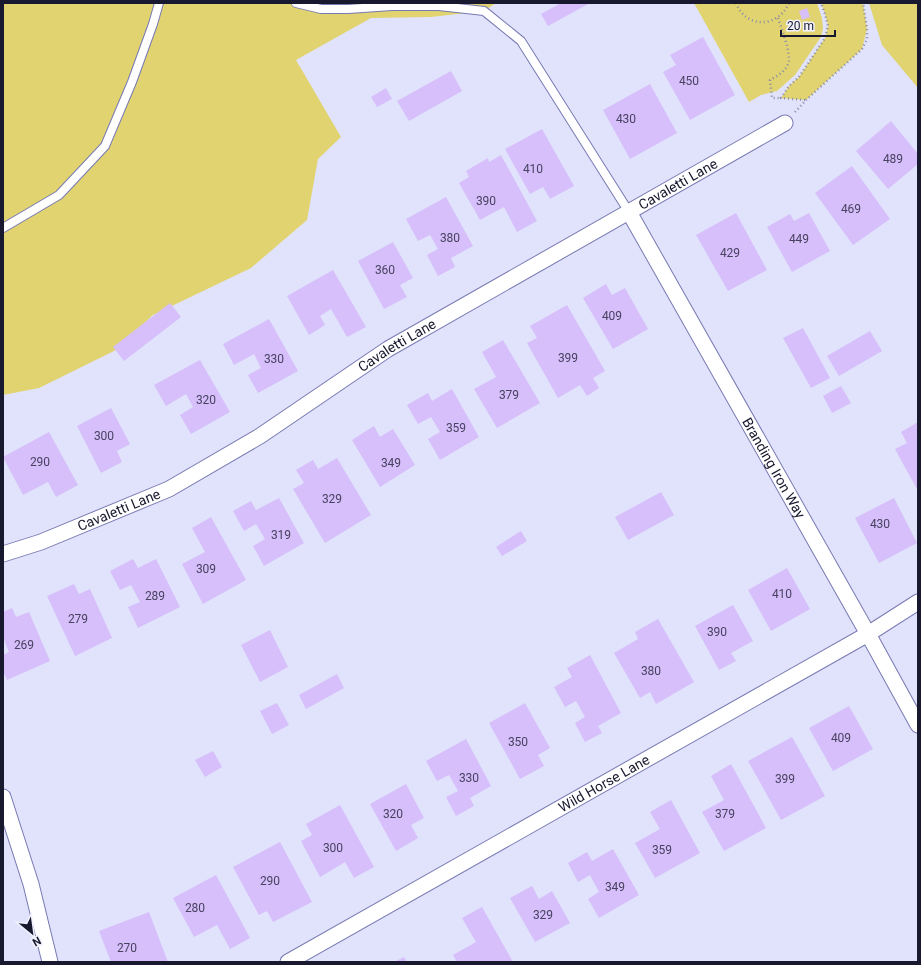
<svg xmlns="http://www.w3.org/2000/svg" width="921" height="965" viewBox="0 0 921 965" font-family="Roboto,sans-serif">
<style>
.green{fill:#e0d370}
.building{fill:#d6bffa}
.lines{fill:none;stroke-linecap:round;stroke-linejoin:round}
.lane-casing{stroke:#787ab2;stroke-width:10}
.street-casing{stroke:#787ab2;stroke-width:17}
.path{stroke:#8b8ca4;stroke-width:2.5;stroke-dasharray:1 3;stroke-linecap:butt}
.lane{stroke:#fff;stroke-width:8}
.street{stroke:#fff;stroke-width:15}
.labels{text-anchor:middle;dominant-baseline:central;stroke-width:3;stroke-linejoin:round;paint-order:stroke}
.number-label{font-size:12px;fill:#484261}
.street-label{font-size:14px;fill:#18182e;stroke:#f1f2fe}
</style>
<rect width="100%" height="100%" fill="#e1e3fc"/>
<!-- green -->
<g class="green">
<polygon points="3,3 496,3 484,11 431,17 371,18 296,60 341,137 318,159 307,220 251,268 153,315 114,351 39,388 3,395"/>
<polygon points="694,3 817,3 822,18 823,28 821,37 795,75 777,91 761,95 749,102"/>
<polygon points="821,3 863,3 867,29 862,49 806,100 781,98 789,86 799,77 825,38 828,26 825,14"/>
<polygon points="869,3 918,3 918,88 882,45"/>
</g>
<!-- building -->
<g class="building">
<polygon points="561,3 590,3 548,26 541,14"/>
<polygon points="807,8 810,17 802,20 799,11"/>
<polygon points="703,37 735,95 690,120 663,72 676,65 670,55"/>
<polygon points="451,71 462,91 409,121 397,101"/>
<polygon points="650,84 677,133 630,159 603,110"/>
<polygon points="386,88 392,99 377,107 371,97"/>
<polygon points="891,121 918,154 918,164 888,189 856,151"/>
<polygon points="542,129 574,186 550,199 543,187 530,194 505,149"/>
<polygon points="501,155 537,221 517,232 504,207 480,220 459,183 469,177 466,171 488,158 489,162"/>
<polygon points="852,166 890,219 853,245 815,193"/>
<polygon points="446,197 473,246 451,258 455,267 438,276 427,255 438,249 430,235 418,241 406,219"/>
<polygon points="736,213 767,270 728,291 696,235"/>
<polygon points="809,213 830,251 792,272 767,227 790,214 794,221"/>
<polygon points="393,242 413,278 400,285 407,297 384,309 358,261"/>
<polygon points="333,270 366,327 347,337 331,309 320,316 325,325 309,335 287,296"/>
<polygon points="606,284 612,295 625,288 648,329 613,349 583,298"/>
<polygon points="170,303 181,317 124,361 113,347"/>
<polygon points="567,305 605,371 593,378 599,388 587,396 580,385 558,398 527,343 537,338 530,326"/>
<polygon points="269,319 298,371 258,393 248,375 261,368 254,354 234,365 223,344"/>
<polygon points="803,328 830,378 811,388 783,338"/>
<polygon points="870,331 882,351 839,376 827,356"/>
<polygon points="503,340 540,403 497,428 474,389 496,377 482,352"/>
<polygon points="200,360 230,412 191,434 180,415 193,407 186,394 166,406 154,385"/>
<polygon points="841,386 851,403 832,413 823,396"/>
<polygon points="452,389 479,437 440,460 428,439 440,432 431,417 418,424 407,405 428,393 432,401"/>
<polygon points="111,408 130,444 117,451 122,462 101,473 77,426"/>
<polygon points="918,422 918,491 895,449 907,443 901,432"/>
<polygon points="374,426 380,437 393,429 415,465 380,487 352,440"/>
<polygon points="49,432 78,485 56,497 48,482 23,495 3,457"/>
<polygon points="337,458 371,515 325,543 293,489 304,483 296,470 313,460 318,469"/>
<polygon points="661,492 674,515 628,540 615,517"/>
<polygon points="279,498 304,543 264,566 253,546 265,539 256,524 244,531 233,511 251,501 256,510"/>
<polygon points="894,498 917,543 879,563 855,518"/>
<polygon points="211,517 246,580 203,604 182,564 205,552 192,528"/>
<polygon points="521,531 527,541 502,556 496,547"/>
<polygon points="133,559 138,568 156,559 180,607 138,628 128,607 140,602 131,585 120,590 110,571"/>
<polygon points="787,568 810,609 771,631 748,590"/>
<polygon points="74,584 79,594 90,589 112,638 75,656 47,596"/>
<polygon points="733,605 753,641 731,653 736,661 719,670 695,626"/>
<polygon points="12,608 16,617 29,612 50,661 7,680 3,671 3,655 9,652 3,637 3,612"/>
<polygon points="658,619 694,682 656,704 650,692 640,698 614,653 638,639 635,632"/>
<polygon points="270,630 288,667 260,682 241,645"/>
<polygon points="590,655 621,713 598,726 602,733 585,742 575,723 585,717 576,701 565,707 554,687 572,677 567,668"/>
<polygon points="337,674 344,688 306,709 299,695"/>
<polygon points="277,703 289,725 272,734 260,711"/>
<polygon points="525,703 550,748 538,755 544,766 520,779 489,723"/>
<polygon points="849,706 873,749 833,771 809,728"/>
<polygon points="792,737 825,796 781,820 748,761"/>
<polygon points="466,739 491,786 470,798 474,806 456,816 446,797 458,791 449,775 437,781 426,761"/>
<polygon points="213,751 222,767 205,777 195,760"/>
<polygon points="731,764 766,828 724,851 702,812 724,800 711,776"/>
<polygon points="406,784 424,818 411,825 418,838 396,851 370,804"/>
<polygon points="671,800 700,853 655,878 635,843 660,829 650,812"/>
<polygon points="340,805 374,867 354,878 345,862 320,877 301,841 312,835 306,824"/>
<polygon points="280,842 312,902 273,922 267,911 259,915 233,867"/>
<polygon points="613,849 639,895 599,918 588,899 599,892 590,875 578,882 568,863 587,852 592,861"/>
<polygon points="216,875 250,938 230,949 217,925 194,937 173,898"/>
<polygon points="532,886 539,899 552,891 570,923 535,942 510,898"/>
<polygon points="482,907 513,962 457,962 453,955 476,942 462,918"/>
<polygon points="149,912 168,962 111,962 99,931"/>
<polygon points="404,957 407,962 394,962"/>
</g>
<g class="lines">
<defs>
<g id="lane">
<polyline points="296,3 321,9 348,9 392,6 439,6 484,11 521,41 629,212"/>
<polyline points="3,228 59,195 105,146 132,82 153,24 159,3"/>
</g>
<g id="street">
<path id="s1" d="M629 212 868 634 918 725"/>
<path id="s2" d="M3 554 41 542 169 489 260 436 388 349 785 123"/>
<polyline points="3,797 31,884 50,962"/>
<path id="s3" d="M288 962 868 634 918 602"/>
</g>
</defs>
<!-- lane casing -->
<use href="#lane" class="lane-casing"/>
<!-- street casing -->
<use href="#street" class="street-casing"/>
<!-- path -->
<g class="path">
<path d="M736 3C746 29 778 28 789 3"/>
<path d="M778 18C781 28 792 54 788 64 785 72 777 76 770 80L772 98H781"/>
<polyline points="805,100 781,98 789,86 799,77 825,38 828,26 825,14 821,3"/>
<polyline points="795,112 806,100 862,49 867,39 867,29 863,3"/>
</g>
<!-- lane -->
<use href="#lane" class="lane"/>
<!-- street -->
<use href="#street" class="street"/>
</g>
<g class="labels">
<!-- number labels -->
<g class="number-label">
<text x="689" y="81">450</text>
<text x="626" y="119">430</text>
<text x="893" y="159">489</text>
<text x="533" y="169">410</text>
<text x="486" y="201">390</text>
<text x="851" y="209">469</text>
<text x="450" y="238">380</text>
<text x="799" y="239">449</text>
<text x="730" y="253">429</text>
<text x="385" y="270">360</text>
<text x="612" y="316">409</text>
<text x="568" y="358">399</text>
<text x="274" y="359">330</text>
<text x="509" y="395">379</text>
<text x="206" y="400">320</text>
<text x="456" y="428">359</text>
<text x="104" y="436">300</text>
<text x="40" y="462">290</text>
<text x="391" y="463">349</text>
<text x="332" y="499">329</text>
<text x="880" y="524">430</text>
<text x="281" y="535">319</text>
<text x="206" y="569">309</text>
<text x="782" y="594">410</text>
<text x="155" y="596">289</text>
<text x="78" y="619">279</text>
<text x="717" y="632">390</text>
<text x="24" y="645">269</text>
<text x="651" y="671">380</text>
<text x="841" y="738">409</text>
<text x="518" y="742">350</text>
<text x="469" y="778">330</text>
<text x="785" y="779">399</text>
<text x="393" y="814">320</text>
<text x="725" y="814">379</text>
<text x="333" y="848">300</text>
<text x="662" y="850">359</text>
<text x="270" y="881">290</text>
<text x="615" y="887">349</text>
<text x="195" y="908">280</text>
<text x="543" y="915">329</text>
<text x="127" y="948">270</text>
</g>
<!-- street labels -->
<g class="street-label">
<text stroke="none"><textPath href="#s2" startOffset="772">Cavaletti Lane</textPath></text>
<text stroke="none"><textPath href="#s2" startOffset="448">Cavaletti Lane</textPath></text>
<text stroke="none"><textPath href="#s1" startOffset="294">Branding Iron Way</textPath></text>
<text stroke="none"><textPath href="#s2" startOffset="124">Cavaletti Lane</textPath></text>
<text stroke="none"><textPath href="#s3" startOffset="363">Wild Horse Lane</textPath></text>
</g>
</g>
<!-- border -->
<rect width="921" height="965" fill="none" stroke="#18182e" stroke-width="8"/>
<!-- north arrow -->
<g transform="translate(32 933) rotate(151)" stroke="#f1f2fe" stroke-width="3" paint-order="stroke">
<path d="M0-3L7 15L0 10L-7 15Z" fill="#18182e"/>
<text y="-6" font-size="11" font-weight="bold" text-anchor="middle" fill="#18182e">N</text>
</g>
<!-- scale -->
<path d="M781 30v6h54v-6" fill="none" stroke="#18182e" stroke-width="2"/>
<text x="787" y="30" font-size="12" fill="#18182e" stroke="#f1f2fe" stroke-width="3" paint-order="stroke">20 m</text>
</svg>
